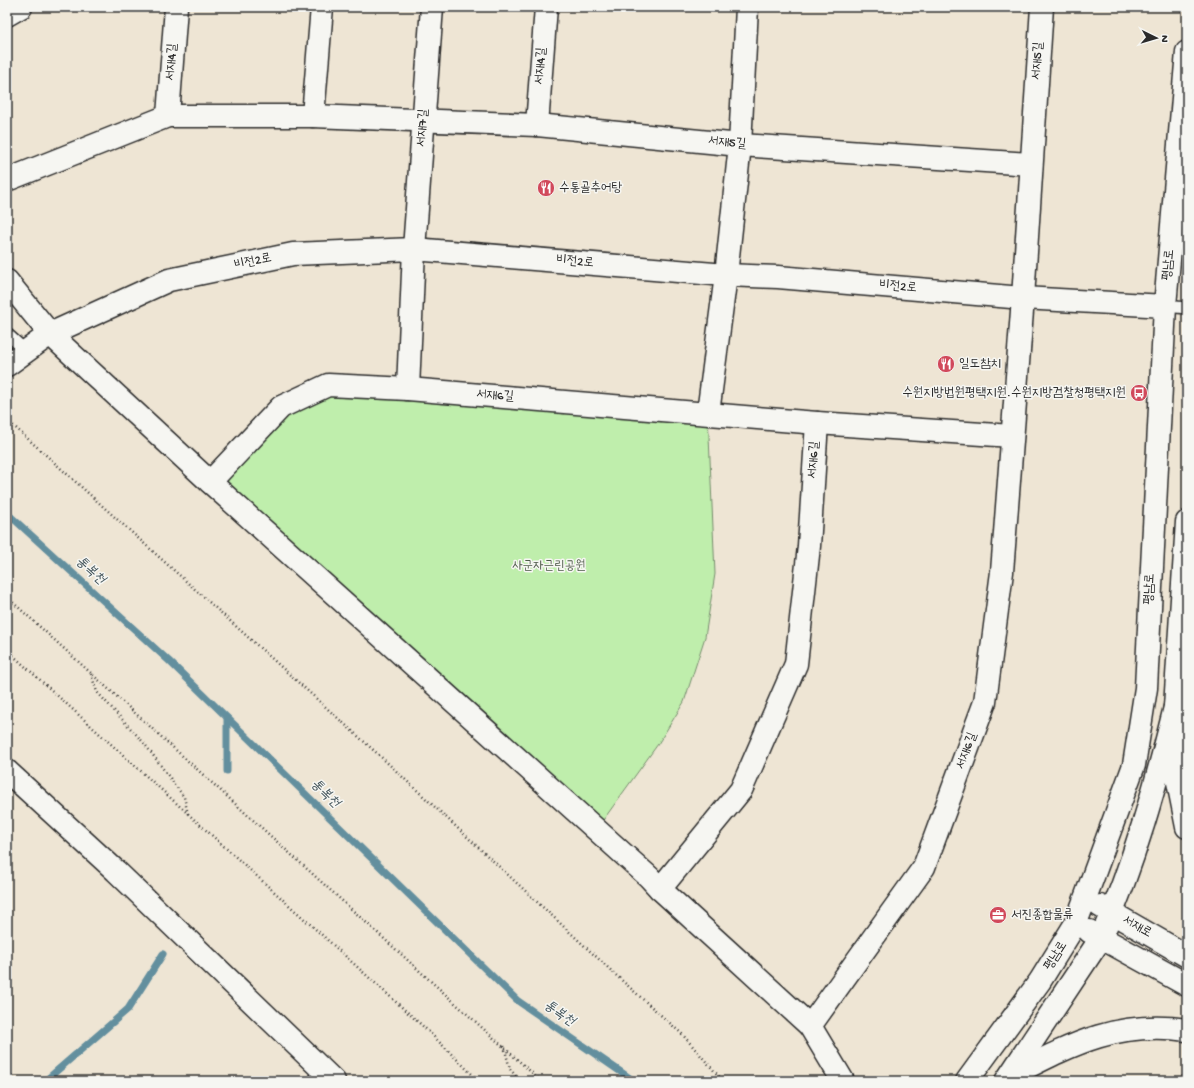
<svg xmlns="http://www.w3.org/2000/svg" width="1194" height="1088" viewBox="0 0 1194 1088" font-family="'Gochi Hand','Poor Story',sans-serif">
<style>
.green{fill:#bfeeac;stroke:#758c6c}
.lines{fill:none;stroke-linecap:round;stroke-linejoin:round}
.stream{stroke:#648f9e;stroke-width:7}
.service-casing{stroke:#2b2b2b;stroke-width:14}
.minor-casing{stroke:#2b2b2b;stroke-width:25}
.tertiary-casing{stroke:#2b2b2b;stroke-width:25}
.path{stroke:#2b2b2b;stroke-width:2.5;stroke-dasharray:1 3;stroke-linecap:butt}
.service{stroke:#f6f6f2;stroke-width:11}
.minor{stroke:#f6f6f2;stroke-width:22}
.tertiary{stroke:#f6f6f2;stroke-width:22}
.labels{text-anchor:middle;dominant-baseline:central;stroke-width:3;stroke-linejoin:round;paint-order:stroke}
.street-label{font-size:13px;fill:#2b2b2b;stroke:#f6f6f2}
.poi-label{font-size:13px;fill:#2b2b2b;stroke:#f6f6f2;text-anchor:start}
.park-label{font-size:13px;fill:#505c4b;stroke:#f6f6f2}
.water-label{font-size:14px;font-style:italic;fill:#43545b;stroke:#f6f6f2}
</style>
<rect width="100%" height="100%" fill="#eee5d4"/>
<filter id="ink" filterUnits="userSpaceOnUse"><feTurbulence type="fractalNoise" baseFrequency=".025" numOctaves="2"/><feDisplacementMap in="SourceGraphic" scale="8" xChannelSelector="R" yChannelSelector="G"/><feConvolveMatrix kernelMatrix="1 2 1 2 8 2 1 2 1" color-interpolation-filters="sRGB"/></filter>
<g filter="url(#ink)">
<!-- green -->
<polygon class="green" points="328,385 708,413 715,574 705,637 684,702 658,744 596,830 210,482 281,407"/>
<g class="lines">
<!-- stream -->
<g class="stream">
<polyline points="7,513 169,661 518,1001 634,1081"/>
<polyline points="227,771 227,718"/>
<polyline points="45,1081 128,1009 163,954"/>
</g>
<defs>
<g id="service">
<polyline points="1165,306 1187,308"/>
<polyline points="7,334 26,351"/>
</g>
<g id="minor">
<polyline points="7,15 21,7"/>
<polyline points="168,116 176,7"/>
<polyline points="313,116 322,7"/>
<polyline points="537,125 546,7"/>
<polyline points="7,180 168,116 313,116 537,125 740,145 1031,164"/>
<polyline points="7,281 50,334 210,482 649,877 660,889 810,1026 843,1081"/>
<polyline points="408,389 414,249 432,7"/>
<polyline points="708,413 726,275 740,145 747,7"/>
<polyline points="210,482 281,407 328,385 408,389 817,423 1012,436"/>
<polyline points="660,889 741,790 796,664 809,546 817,423"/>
<polyline points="810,1026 924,867 985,702 1002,572 1023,298 1042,7"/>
</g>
<g id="tertiary">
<polyline points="7,365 50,334 169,280 293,254 414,249 726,275 778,277 1023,298 1165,306"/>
<polyline points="1187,522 1175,707 1174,762 1187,827"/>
<polyline points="7,771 116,871 334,1081"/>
<polyline points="1100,906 1187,956"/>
<polyline points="1089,931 1187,985"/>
<path d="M1010 1076C1071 1045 1116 1020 1187 1030"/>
<polyline points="967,1081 1040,981 1076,923 1134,765 1146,688 1165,306 1187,52"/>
<path d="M1006 1081 1101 938C1134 864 1156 785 1175 707"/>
</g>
</defs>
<!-- service casing -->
<use href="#service" class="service-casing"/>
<!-- minor casing -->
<use href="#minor" class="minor-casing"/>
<!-- tertiary casing -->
<use href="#tertiary" class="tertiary-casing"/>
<!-- path -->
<g class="path">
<polyline points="7,420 380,756 618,977 682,1034 723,1081"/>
<polyline points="7,597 541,1081"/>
<polyline points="7,650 427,1030 479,1081"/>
<polyline points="91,674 97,692 144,743 184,797 188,814"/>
<polyline points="504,1046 510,1069 520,1081"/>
</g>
<!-- service -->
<use href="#service" class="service"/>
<!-- minor -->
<use href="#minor" class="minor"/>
<!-- tertiary -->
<use href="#tertiary" class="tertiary"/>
</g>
</g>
<!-- icons -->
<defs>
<symbol id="restaurant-disc" viewBox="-11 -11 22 22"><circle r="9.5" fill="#d1495b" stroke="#f6f6f2"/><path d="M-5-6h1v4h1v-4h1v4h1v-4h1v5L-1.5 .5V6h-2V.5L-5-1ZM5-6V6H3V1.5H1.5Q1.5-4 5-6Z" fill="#fff"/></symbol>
<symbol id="bus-disc" viewBox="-11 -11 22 22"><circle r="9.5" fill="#d1495b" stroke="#f6f6f2"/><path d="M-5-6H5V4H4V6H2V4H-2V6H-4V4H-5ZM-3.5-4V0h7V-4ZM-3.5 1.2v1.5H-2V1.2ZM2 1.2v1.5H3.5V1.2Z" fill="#fff"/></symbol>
<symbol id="office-disc" viewBox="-11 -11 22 22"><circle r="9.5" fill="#d1495b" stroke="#f6f6f2"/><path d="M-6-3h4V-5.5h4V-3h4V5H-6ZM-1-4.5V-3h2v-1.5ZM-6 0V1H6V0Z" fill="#fff"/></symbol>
</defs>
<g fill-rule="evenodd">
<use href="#restaurant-disc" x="536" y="178" width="20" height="20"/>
<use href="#restaurant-disc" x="936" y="354" width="20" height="20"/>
<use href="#bus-disc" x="1129" y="383" width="20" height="20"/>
<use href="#office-disc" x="988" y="905" width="20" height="20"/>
</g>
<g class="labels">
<!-- street labels -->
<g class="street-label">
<text transform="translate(1038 61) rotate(-86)">서재5길</text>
<text transform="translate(172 62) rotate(-86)">서재4길</text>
<text transform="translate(541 66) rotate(-86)">서재4길</text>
<text transform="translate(423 128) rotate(-86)">서재7길</text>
<text transform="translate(727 143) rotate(5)">서재5길</text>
<text transform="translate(253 262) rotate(-12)">비전2로</text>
<text transform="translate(575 262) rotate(5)">비전2로</text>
<text transform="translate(1169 265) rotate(-85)">평남로</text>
<text transform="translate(898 287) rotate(5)">비전2로</text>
<text transform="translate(495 396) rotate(4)">서재6길</text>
<text transform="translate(814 460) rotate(-86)">서재6길</text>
<text transform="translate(1150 589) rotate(-87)">평남로</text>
<text transform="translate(967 751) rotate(-70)">서재6길</text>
<text transform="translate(1137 927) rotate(29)">서재로</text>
<text transform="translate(1056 956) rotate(-58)">평남로</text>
</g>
<!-- poi labels -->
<g class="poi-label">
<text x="559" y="188">수통골추어탕</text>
<text x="959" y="364">일도참치</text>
<text x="1126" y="393" text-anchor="end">수원지방법원평택지원.수원지방검찰청평택지원</text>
<text x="1011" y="915">서진종합물류</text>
</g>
<!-- park labels -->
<g class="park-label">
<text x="549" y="566">사군자근린공원</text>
</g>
<!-- water labels -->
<g class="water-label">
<text transform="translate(90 571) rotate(42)">통복천</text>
<text transform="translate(325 794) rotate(44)">통복천</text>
<text transform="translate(559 1014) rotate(35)">통복천</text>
</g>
</g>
<!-- margin -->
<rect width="1194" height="1088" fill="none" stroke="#f6f6f2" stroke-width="24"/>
<rect x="12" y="12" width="1170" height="1064" fill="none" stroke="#2b2b2b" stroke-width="1.5" filter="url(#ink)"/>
<!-- north arrow -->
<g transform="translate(1156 38) rotate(95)" stroke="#f6f6f2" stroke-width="3" paint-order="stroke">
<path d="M0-3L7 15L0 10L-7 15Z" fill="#2b2b2b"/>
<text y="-6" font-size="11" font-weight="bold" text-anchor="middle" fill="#2b2b2b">N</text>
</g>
</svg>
